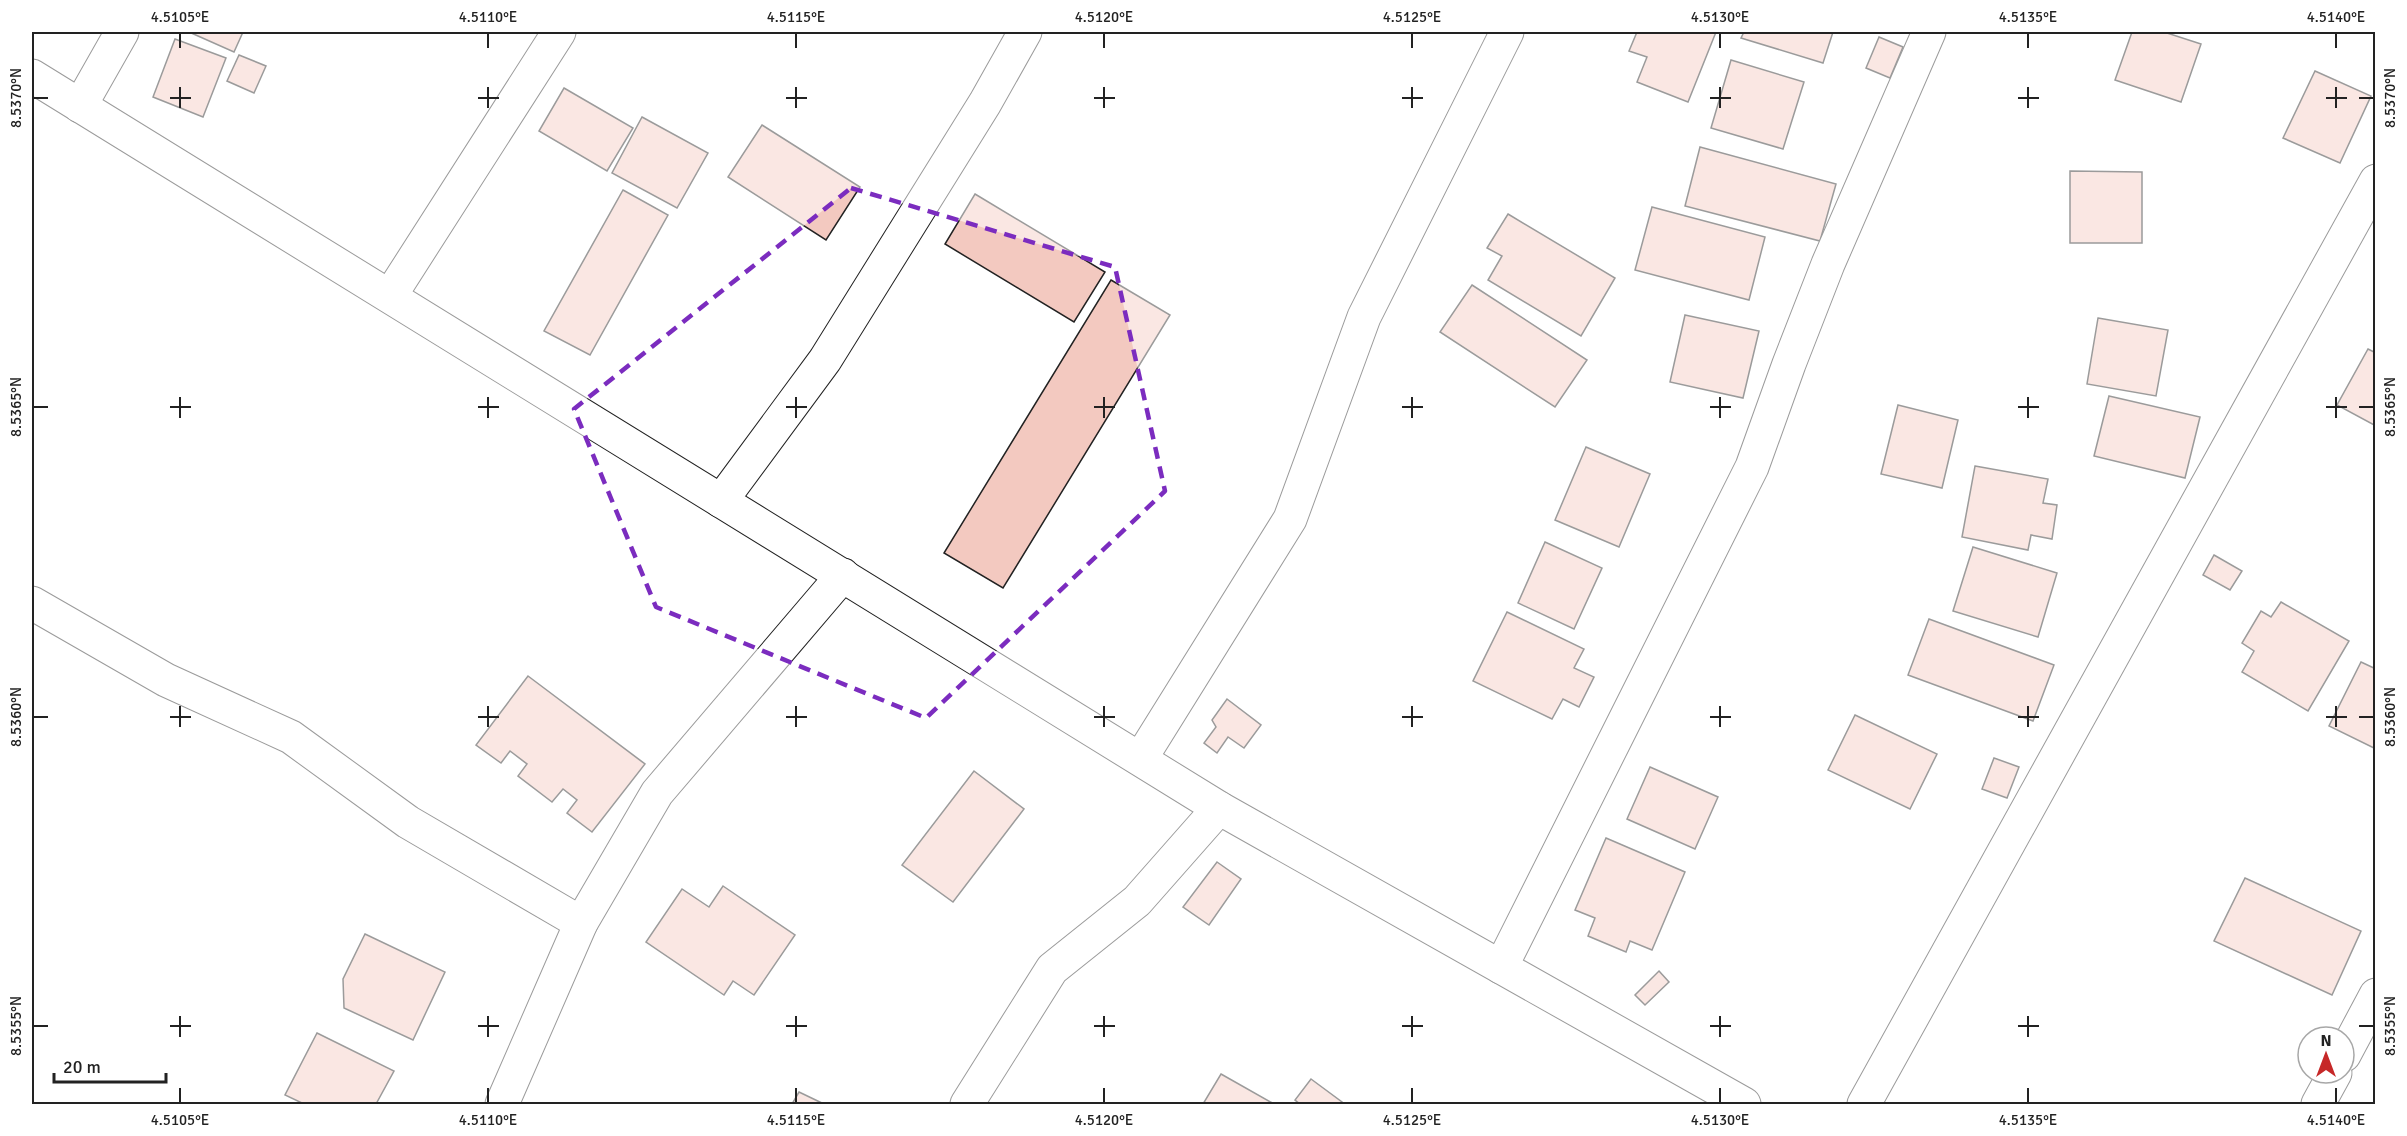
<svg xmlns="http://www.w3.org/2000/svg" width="2407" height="1136" viewBox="0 0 2407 1136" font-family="Signika,sans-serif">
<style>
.building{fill:#f3c9c0;stroke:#222;stroke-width:1.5}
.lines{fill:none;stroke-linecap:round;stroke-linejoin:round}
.street-casing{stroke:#222;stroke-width:35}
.secondary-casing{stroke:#222;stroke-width:35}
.street{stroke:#fff;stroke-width:33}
.secondary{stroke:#fff;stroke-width:33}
.marked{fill:none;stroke:#7b2cbf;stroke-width:4.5;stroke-dasharray:12 8;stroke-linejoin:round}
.ticks{fill:none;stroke:#222;stroke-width:2}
.neatline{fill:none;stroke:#222;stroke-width:2}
.ticks-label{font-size:15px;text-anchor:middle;fill:#222}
</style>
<rect width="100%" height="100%" fill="#fff"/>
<!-- building -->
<g class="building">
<polygon points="189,32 243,32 234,52"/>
<polygon points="1637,32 1716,32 1688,102 1637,82 1647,57 1629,51"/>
<polygon points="1744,32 1833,32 1823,63 1741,38"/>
<polygon points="2132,32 2164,32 2201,44 2181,102 2115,80"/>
<polygon points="1879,37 1903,47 1890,78 1866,68"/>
<polygon points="175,39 226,58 203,117 153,97"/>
<polygon points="239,55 266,66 254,93 227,81"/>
<polygon points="1731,60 1804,82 1783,149 1711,128"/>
<polygon points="2315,71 2371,96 2340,163 2283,138"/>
<polygon points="564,88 633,128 607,171 539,131"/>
<polygon points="642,117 708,153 677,208 612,173"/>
<polygon points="762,125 860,187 826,240 728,177"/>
<polygon points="1700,147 1836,184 1820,241 1685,206"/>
<polygon points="2070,171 2142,172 2142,243 2070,243"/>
<polygon points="623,190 668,215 590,355 544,331"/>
<polygon points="975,194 1105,272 1074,322 945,244"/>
<polygon points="1652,207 1765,237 1749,300 1635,270"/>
<polygon points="1508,214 1615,278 1581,336 1488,280 1502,256 1487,248"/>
<polygon points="1111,280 1170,315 1003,588 944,553"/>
<polygon points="1472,285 1587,360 1555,407 1440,332"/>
<polygon points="1685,315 1759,331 1743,398 1670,382"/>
<polygon points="2098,318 2168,330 2156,396 2087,384"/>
<polygon points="2368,349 2376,353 2376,426 2337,405"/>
<polygon points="2109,396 2200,417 2185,478 2094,456"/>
<polygon points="1898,405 1958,420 1942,488 1881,474"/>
<polygon points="1586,447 1650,474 1619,547 1555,520"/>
<polygon points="1975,466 2048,479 2043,503 2057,505 2052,539 2031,535 2028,550 1962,537"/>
<polygon points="1545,542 1602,568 1574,629 1518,603"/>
<polygon points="1973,547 2057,573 2038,637 1953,611"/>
<polygon points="2214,555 2242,571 2230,590 2203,575"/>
<polygon points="2281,602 2349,641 2308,711 2242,672 2254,651 2242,643 2261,611 2271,617"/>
<polygon points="1507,612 1584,649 1574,668 1594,677 1579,707 1563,699 1552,719 1473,681"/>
<polygon points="1929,619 2054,665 2033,721 1908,675"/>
<polygon points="2361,662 2376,669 2376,749 2329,726"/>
<polygon points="528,676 645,764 592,832 567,813 577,800 563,789 552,802 518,776 527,764 510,751 501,763 476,745"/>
<polygon points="1227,699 1261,725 1244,748 1228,737 1217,753 1204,743 1216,727 1212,720"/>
<polygon points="1855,715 1937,754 1910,809 1828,770"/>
<polygon points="1994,758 2019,767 2007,798 1982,789"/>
<polygon points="1650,767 1718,797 1695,849 1627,819"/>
<polygon points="974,771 1024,809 953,902 902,865"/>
<polygon points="1606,838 1685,872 1652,950 1630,941 1626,952 1588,936 1595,918 1575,910"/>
<polygon points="1217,862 1241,879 1209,925 1183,907"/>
<polygon points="2245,878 2361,931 2332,995 2214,941"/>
<polygon points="723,886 795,935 754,995 733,981 724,995 646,942 682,889 709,907"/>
<polygon points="365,934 445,972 413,1040 344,1008 343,979"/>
<polygon points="1659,971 1669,982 1645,1005 1635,995"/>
<polygon points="317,1033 394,1071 376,1104 304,1104 285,1095"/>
<polygon points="1221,1074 1274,1104 1203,1104"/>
<polygon points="1311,1079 1342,1102 1339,1104 1300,1104 1295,1100"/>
<polygon points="799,1092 824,1104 792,1104"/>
</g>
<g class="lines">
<defs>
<g id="street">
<polyline points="80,106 122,32"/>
<polyline points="390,296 559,32"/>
<polyline points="721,501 825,360 985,103 1025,32"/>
<polyline points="32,603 166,680 291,737 408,822 581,923"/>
<polyline points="1141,758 1290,519 1364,317 1507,32"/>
<polyline points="1501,967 1752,467 1789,364 1828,264 1929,32"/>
<polyline points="2344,1055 2376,995"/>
<polyline points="502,1104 581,923 657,793 843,575"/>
<polyline points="967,1104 1052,969 1137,901 1219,808"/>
<polyline points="1864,1104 2376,181"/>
<polyline points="2318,1104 2335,1073"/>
</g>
<polyline id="secondary" points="32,76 1219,808 1744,1104"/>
</defs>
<!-- street casing -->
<use href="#street" class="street-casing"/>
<!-- secondary casing -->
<use href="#secondary" class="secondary-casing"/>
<!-- street -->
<use href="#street" class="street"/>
<!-- secondary -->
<use href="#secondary" class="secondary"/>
</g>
<!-- marked area -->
<path d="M0 0H2407V1136H0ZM851 188 1115 267 1165 491 926 718 656 607 574 409Z" fill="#fff" fill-opacity=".55" fill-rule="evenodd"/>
<path class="marked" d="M851 188 1115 267 1165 491 926 718 656 607 574 409Z"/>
<!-- ticks -->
<path class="ticks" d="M180 33V48M488 33V48M796 33V48M1104 33V48M1412 33V48M1720 33V48M2028 33V48M2336 33V48M180 87V108M488 87V108M796 87V108M1104 87V108M1412 87V108M1720 87V108M2028 87V108M2336 87V108M33 98H48M170 98H191M478 98H499M786 98H807M1094 98H1115M1402 98H1423M1710 98H1731M2018 98H2039M2326 98H2347M2359 98H2374M180 397V418M488 397V418M796 397V418M1104 397V418M1412 397V418M1720 397V418M2028 397V418M2336 397V418M33 407H48M170 407H191M478 407H499M786 407H807M1094 407H1115M1402 407H1423M1710 407H1731M2018 407H2039M2326 407H2347M2359 407H2374M180 706V727M488 706V727M796 706V727M1104 706V727M1412 706V727M1720 706V727M2028 706V727M2336 706V727M33 717H48M170 717H191M478 717H499M786 717H807M1094 717H1115M1402 717H1423M1710 717H1731M2018 717H2039M2326 717H2347M2359 717H2374M180 1016V1037M488 1016V1037M796 1016V1037M1104 1016V1037M1412 1016V1037M1720 1016V1037M2028 1016V1037M33 1026H48M170 1026H191M478 1026H499M786 1026H807M1094 1026H1115M1402 1026H1423M1710 1026H1731M2018 1026H2039M2359 1026H2374M180 1088V1103M488 1088V1103M796 1088V1103M1104 1088V1103M1412 1088V1103M1720 1088V1103M2028 1088V1103M2336 1088V1103"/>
<!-- border -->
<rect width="2407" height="1136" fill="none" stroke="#ffffff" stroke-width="66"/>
<!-- north arrow -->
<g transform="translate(2326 1055)"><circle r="28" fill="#ffffff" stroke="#a7a7a7" stroke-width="1.5"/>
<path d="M0-4.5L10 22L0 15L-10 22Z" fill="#c62828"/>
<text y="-9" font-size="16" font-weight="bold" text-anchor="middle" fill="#222222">N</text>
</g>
<!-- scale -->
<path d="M54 1073v9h112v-9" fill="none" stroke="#222222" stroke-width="3"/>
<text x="63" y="1073" font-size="18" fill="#222222" stroke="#ffffff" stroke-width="4.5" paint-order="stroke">20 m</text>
<rect x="33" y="33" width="2341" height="1070" class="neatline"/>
<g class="ticks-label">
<text x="180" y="22">4.5105°E</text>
<text x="488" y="22">4.5110°E</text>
<text x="796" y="22">4.5115°E</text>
<text x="1104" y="22">4.5120°E</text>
<text x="1412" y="22">4.5125°E</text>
<text x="1720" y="22">4.5130°E</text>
<text x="2028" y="22">4.5135°E</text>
<text x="2336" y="22">4.5140°E</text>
<text transform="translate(16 98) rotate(-90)" y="5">8.5370°N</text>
<text transform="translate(2390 98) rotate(-90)" y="5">8.5370°N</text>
<text transform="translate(16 407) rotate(-90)" y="5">8.5365°N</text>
<text transform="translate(2390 407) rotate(-90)" y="5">8.5365°N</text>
<text transform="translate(16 717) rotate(-90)" y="5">8.5360°N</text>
<text transform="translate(2390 717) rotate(-90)" y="5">8.5360°N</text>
<text transform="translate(16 1026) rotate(-90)" y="5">8.5355°N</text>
<text transform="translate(2390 1026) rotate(-90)" y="5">8.5355°N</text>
<text x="180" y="1125">4.5105°E</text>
<text x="488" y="1125">4.5110°E</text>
<text x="796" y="1125">4.5115°E</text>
<text x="1104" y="1125">4.5120°E</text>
<text x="1412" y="1125">4.5125°E</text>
<text x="1720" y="1125">4.5130°E</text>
<text x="2028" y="1125">4.5135°E</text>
<text x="2336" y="1125">4.5140°E</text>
</g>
</svg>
